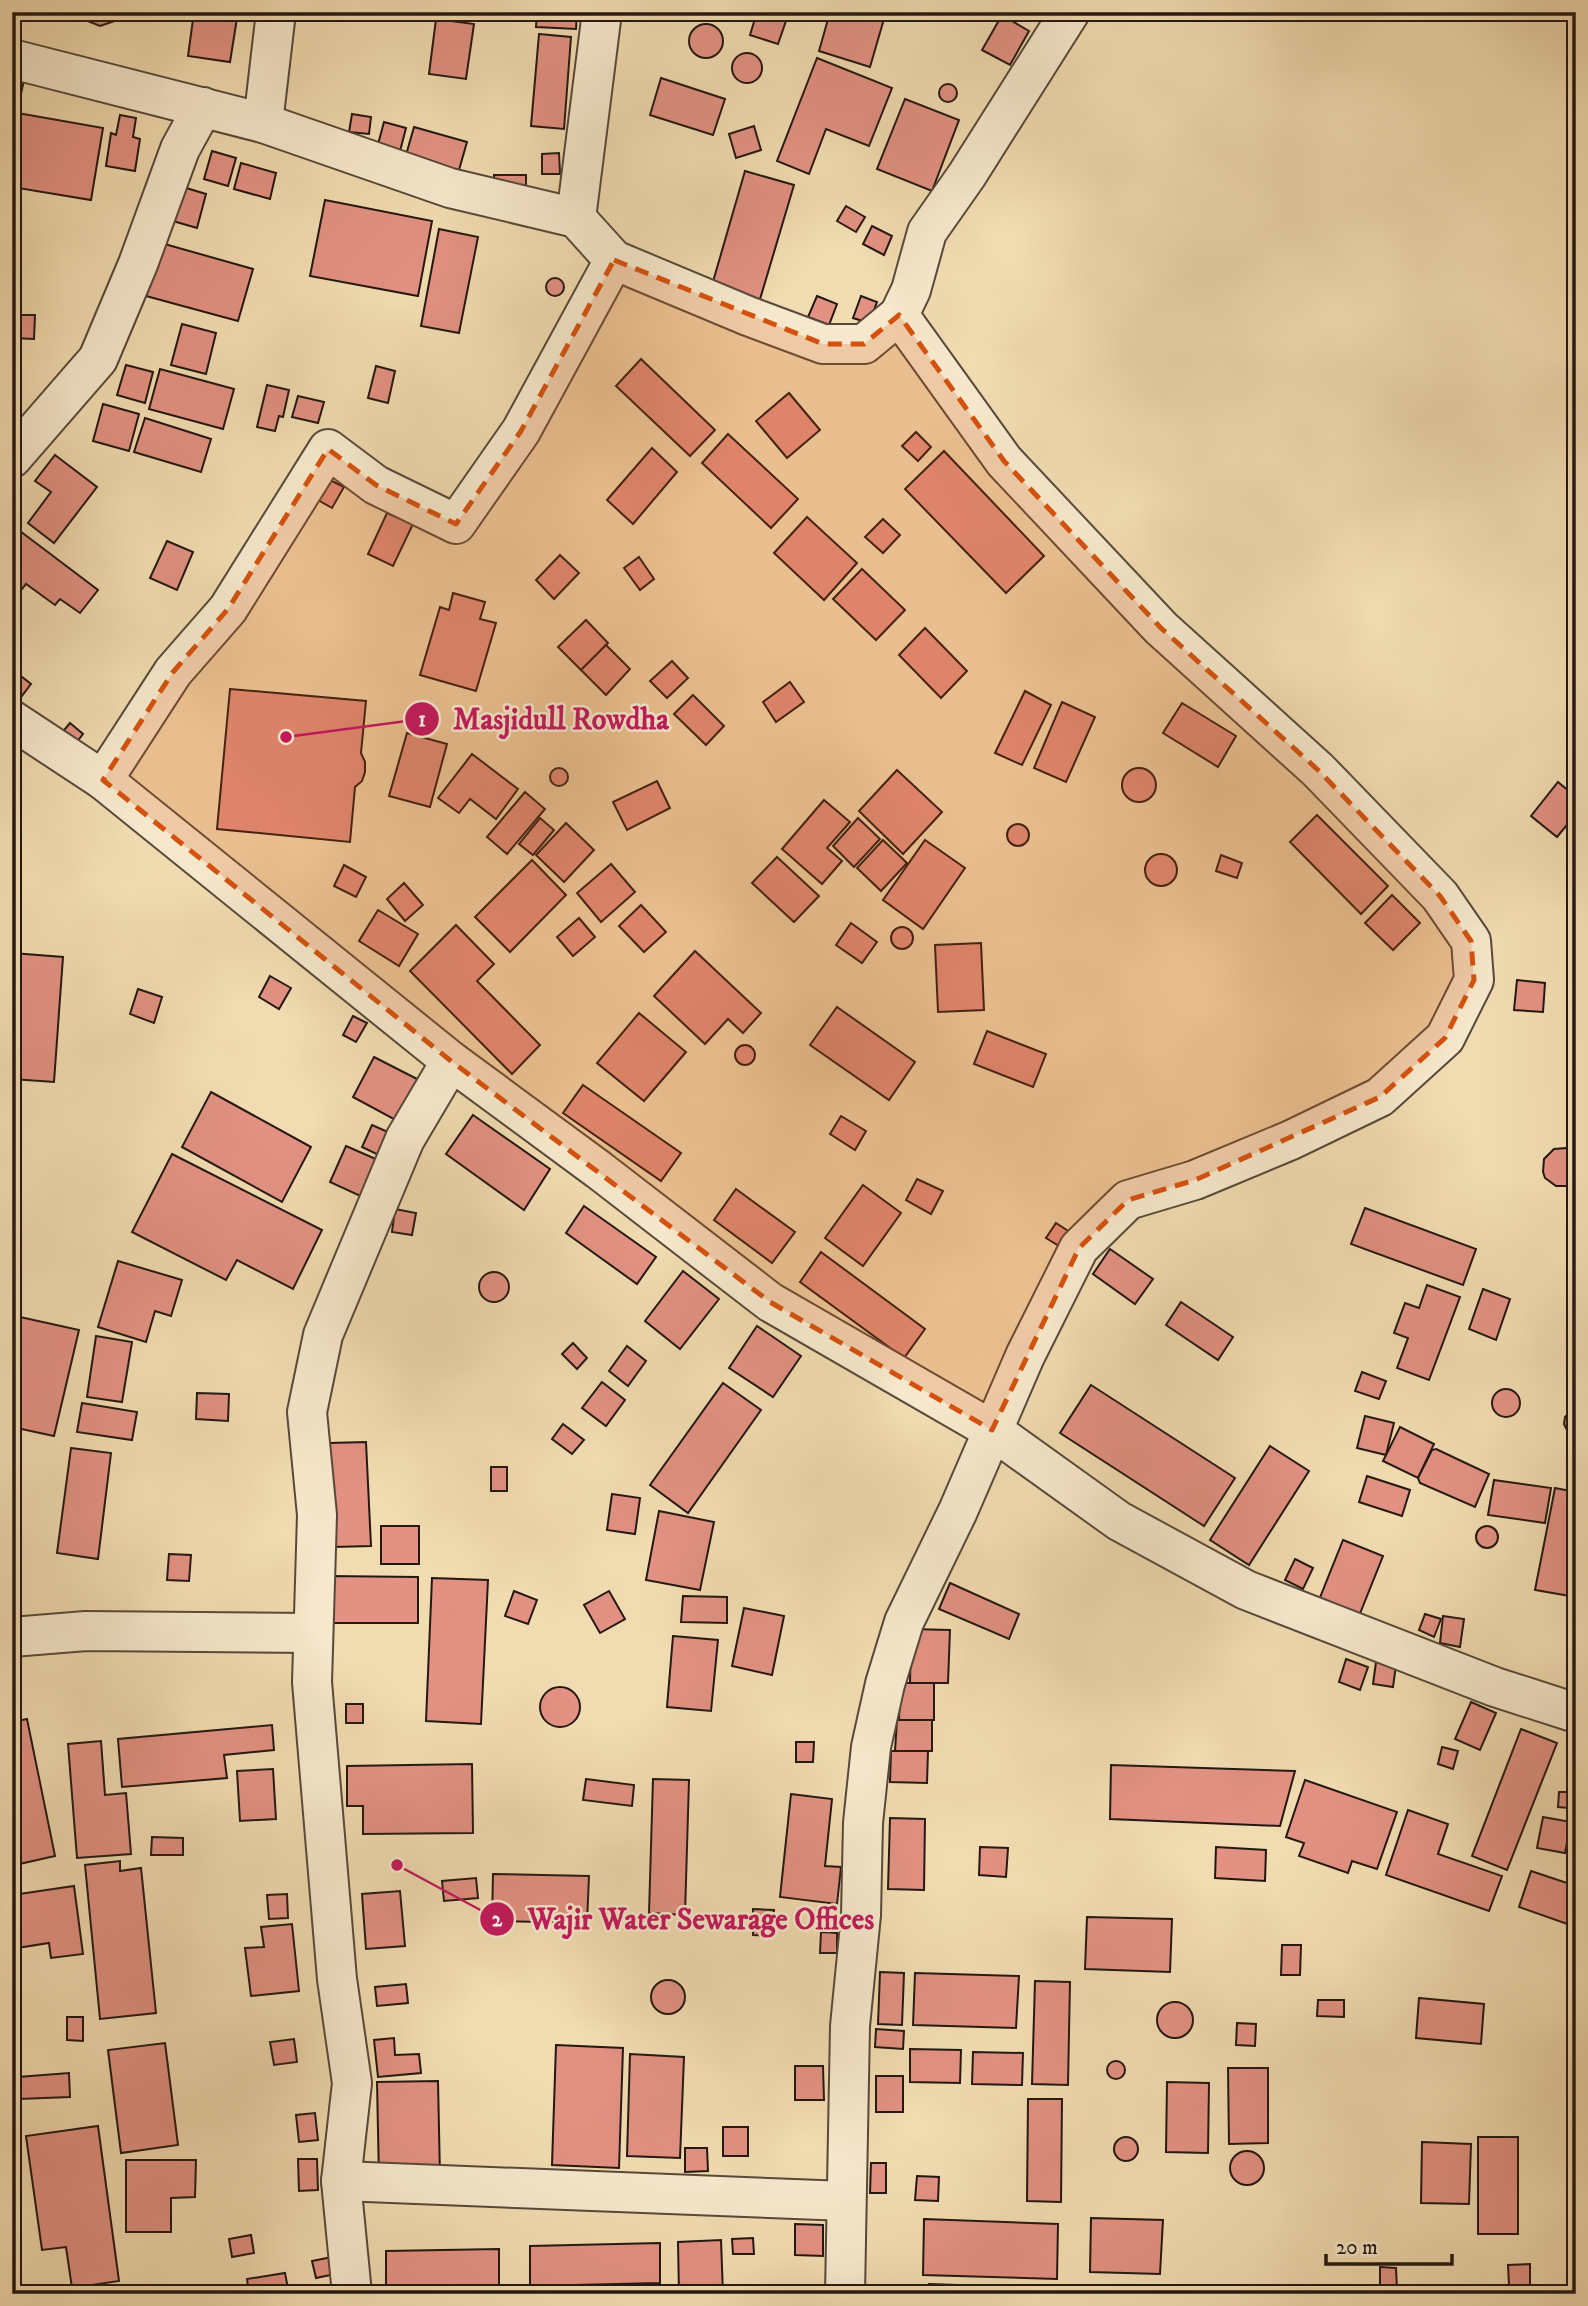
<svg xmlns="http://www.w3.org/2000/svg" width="1588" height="2306" viewBox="0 0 1588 2306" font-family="'IM FELL DW Pica',serif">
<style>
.building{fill:#e29182;stroke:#241812;stroke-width:2}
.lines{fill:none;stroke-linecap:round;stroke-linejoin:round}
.minor-casing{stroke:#57493a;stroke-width:42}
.minor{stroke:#f6e8cc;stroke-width:38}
.marked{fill:#d4520d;fill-opacity:0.2;stroke:#d4520d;stroke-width:5;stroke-dasharray:14 9;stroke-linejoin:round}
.leader{fill:none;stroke:#c2185b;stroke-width:2.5}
.callout-dot{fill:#c2185b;stroke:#f6e8cc;stroke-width:2.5}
.mark-label{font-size:21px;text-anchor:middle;font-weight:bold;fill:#fff}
.callout-label{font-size:30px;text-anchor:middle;font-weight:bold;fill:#c2185b;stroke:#f6e8cc;stroke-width:5;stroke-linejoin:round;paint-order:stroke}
</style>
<rect width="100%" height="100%" fill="#f1dbb0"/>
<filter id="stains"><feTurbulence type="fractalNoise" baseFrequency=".00286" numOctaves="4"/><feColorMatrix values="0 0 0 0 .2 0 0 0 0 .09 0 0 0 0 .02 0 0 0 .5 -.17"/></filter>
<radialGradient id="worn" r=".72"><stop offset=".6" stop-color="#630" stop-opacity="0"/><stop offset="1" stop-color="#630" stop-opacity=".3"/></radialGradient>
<!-- building -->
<g class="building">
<polygon points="79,12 122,12 115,21 100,26 85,20"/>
<polygon points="194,12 238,12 230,62 188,56"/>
<polygon points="455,12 523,12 522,21 455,16"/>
<polygon points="537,12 577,12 576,29 536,27"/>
<polygon points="757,12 771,12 787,18 778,44 750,35"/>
<polygon points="830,12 886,12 870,67 819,51"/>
<polygon points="1002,15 1029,31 1010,65 982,50"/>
<polygon points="436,19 474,24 466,79 429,74"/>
<circle cx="706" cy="41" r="17"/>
<polygon points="539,34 571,37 564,129 531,126"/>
<circle cx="747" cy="68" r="15"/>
<polygon points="817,58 892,88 869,146 826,129 809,174 777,161"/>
<polygon points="12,77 24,80 19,103 12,101"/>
<polygon points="661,78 725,99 713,135 650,115"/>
<circle cx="948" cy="93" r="9"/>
<polygon points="905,99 959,120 932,191 877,169"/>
<polygon points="12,112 103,128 91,200 12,187"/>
<polygon points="352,114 371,117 369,134 349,132"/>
<polygon points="120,115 136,118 133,137 140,139 135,171 106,166 111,133 116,135"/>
<polygon points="384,122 406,128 399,155 377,148"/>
<polygon points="754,126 761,150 736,158 729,134"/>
<polygon points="414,127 467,142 455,184 402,169"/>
<polygon points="212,151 236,158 228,186 204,179"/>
<polygon points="559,153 560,174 542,174 542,154"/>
<polygon points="241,163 276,173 270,199 234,189"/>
<polygon points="745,171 794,185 758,306 710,292"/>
<polygon points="494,175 526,175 526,195 494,194"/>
<polygon points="183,187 206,194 197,228 173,221"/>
<polygon points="325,200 432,221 418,296 310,276"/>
<polygon points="846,206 865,217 856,232 837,221"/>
<polygon points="872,226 892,236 884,255 863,244"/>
<polygon points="439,229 478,237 459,333 421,326"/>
<polygon points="161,243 253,269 238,321 146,296"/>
<circle cx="555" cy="287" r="9"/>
<polygon points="12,295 21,295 21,315 35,315 34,339 12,338"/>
<polygon points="817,296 837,304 829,325 808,317"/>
<polygon points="861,296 877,302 869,323 853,318"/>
<polygon points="182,324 216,333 206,374 171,365"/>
<polygon points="641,359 715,430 690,456 616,386"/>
<polygon points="126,365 153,372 145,403 117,395"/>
<polygon points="376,366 395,371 388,403 368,398"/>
<polygon points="160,369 234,389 223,429 149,409"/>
<polygon points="267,385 289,390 283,417 279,416 275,431 257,427"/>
<polygon points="789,393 820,430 787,458 756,421"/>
<polygon points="298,396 324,402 318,423 292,417"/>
<polygon points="103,404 139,414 129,451 93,441"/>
<polygon points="145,418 211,439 201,472 134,452"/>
<polygon points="916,432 931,447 918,461 902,446"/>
<polygon points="728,434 798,499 771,528 702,463"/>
<polygon points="652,448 677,472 633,524 607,500"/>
<polygon points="944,451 1044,556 1006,593 905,489"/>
<polygon points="55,455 97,487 54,543 28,523 51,492 35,481"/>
<polygon points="322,476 344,487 332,508 311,496"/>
<polygon points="387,513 413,524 393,566 368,554"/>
<polygon points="807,517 857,563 824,600 774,553"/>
<polygon points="883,519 900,535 883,553 865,537"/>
<polygon points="16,528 98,590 80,613 60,599 55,605 26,584 12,602 12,534"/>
<polygon points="167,541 193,552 177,590 150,578"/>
<polygon points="560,555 579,573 554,599 536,580"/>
<polygon points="639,557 654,579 640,590 624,568"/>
<polygon points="862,569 905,610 876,640 833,599"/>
<polygon points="453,593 485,602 480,619 496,623 476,691 420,675 440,607 449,610"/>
<polygon points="586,620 608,643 581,670 558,647"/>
<polygon points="925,628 967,671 941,698 899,655"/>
<polygon points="606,645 630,669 606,695 581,670"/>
<polygon points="672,661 688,678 667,698 650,681"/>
<polygon points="12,669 31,684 15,705 12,704"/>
<polygon points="790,682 804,702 776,722 763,702"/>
<polygon points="230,689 366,701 361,753 365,762 365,772 362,781 355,787 350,842 217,829"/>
<polygon points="1025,691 1051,705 1022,765 995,753"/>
<polygon points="693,695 724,726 706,745 674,714"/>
<polygon points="1062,702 1095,717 1066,782 1034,768"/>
<polygon points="1182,703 1236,736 1218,767 1163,733"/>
<polygon points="70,723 83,734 73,747 60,735"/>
<polygon points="407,733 447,744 430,807 389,796"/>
<polygon points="472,754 518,789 496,819 470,799 459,813 438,798"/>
<circle cx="559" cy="777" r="9"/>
<circle cx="1139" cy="785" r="17"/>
<polygon points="897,770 942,812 903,854 859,811"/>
<polygon points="657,781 670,808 627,830 613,802"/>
<polygon points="1558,782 1576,797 1576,814 1557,837 1531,816"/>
<polygon points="525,792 545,809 507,854 487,837"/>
<polygon points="824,800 850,822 827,848 842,861 822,884 782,849"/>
<polygon points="1317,815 1388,886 1361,914 1290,842"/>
<polygon points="540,818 554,830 533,855 519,844"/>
<polygon points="858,818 880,839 854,867 833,846"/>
<polygon points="566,823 594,850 564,882 536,855"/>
<circle cx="1018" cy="835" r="11"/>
<polygon points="883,840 907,863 881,891 857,868"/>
<polygon points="925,840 965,868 923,929 883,900"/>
<circle cx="1161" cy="870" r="16"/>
<polygon points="1221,855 1242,863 1237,878 1216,871"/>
<polygon points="777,857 819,896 794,922 752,883"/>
<polygon points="532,860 566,895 510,952 475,917"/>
<polygon points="611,864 635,892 601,922 577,893"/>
<polygon points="344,865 366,877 356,897 334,886"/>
<polygon points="404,883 423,905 405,921 387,899"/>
<polygon points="1392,895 1420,923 1393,950 1365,923"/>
<polygon points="641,905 666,932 644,952 619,926"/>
<polygon points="378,910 418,934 399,966 359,941"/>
<polygon points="579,918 595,937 573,956 557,937"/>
<polygon points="851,923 877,942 862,963 836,945"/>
<polygon points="456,925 494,964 477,981 540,1045 512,1074 410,971"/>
<circle cx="902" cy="938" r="11"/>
<polygon points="981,943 984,1010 938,1012 935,945"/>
<polygon points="695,951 761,1013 743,1033 728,1019 705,1044 654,996"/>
<polygon points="12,953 63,957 54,1082 12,1079"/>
<polygon points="270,976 291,988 279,1009 259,997"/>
<polygon points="1517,980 1545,983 1543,1012 1514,1010"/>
<polygon points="1569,986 1576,986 1576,1032 1570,1032"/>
<polygon points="138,989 162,997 154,1023 130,1014"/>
<polygon points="837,1007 915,1062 889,1100 810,1045"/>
<polygon points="639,1013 686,1052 644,1101 597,1063"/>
<polygon points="353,1016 367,1023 356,1042 343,1035"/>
<polygon points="987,1031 1046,1054 1033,1087 974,1064"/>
<circle cx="745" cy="1055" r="10"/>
<polygon points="374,1057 423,1082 401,1123 353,1097"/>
<polygon points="583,1085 681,1153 661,1181 563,1113"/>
<polygon points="211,1092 311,1147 282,1202 182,1147"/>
<polygon points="473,1115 550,1169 524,1210 446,1154"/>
<polygon points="841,1116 866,1131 855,1150 830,1134"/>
<polygon points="372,1125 397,1136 387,1159 362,1147"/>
<polygon points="346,1146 385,1163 369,1200 330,1182"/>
<polygon points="1566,1148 1576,1154 1576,1181 1569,1186 1556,1186 1545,1178 1543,1172 1544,1159 1554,1149"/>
<polygon points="172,1154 322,1230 293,1289 237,1260 226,1280 132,1232"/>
<polygon points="917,1179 943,1191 931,1214 906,1200"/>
<polygon points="863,1185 901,1213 863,1266 825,1238"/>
<polygon points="736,1189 795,1232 772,1263 714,1220"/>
<polygon points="584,1206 656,1257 637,1284 566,1233"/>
<polygon points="1365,1208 1476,1249 1463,1285 1351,1244"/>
<polygon points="395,1209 416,1213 412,1235 392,1232"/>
<polygon points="1056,1223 1073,1234 1064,1249 1046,1238"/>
<polygon points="1110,1249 1153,1279 1135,1304 1093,1274"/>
<polygon points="821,1252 925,1329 904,1358 800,1282"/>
<polygon points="118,1261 182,1280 171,1316 155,1311 146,1342 98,1327"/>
<polygon points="683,1271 719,1299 680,1349 645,1321"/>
<circle cx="494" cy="1287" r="15"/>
<polygon points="1427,1285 1460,1297 1429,1380 1397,1368 1408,1338 1394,1333 1405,1303 1419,1308"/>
<polygon points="1483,1289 1510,1299 1496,1340 1469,1329"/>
<polygon points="1181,1302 1233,1337 1218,1360 1166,1325"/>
<polygon points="20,1317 79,1330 54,1436 12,1427 12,1350"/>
<polygon points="757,1326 801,1356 773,1397 729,1368"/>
<polygon points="96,1336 132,1342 122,1402 87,1397"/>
<polygon points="573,1343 587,1358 577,1369 562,1354"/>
<polygon points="627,1346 646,1361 628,1386 609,1371"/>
<polygon points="1362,1372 1386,1381 1379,1399 1355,1391"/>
<polygon points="602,1382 625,1400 606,1426 582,1408"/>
<polygon points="723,1383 761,1410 688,1513 650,1485"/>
<polygon points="1091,1385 1235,1478 1204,1526 1060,1433"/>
<circle cx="1506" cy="1403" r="14"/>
<polygon points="197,1393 229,1394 228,1421 196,1419"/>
<polygon points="82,1403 137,1412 132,1440 77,1432"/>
<polygon points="1576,1411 1576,1433 1574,1433 1567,1430 1564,1424 1565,1417 1570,1412"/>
<polygon points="1365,1416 1394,1423 1386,1455 1357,1448"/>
<polygon points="563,1424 584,1440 572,1454 552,1439"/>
<polygon points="1400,1427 1434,1444 1418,1478 1383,1461"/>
<polygon points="366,1442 371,1546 333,1547 329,1443"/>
<polygon points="1270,1446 1309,1471 1249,1565 1210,1540"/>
<polygon points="71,1448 111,1453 98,1559 57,1553"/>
<polygon points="1436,1449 1489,1474 1475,1507 1420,1483 1418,1478 1432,1450"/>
<rect x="491" y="1467" width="16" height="24"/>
<polygon points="1367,1476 1410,1490 1402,1516 1359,1502"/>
<polygon points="1494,1480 1551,1488 1545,1523 1488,1515"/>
<polygon points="1555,1488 1576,1492 1576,1569 1570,1596 1535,1590"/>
<polygon points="612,1494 640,1498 635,1534 607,1530"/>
<polygon points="659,1511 714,1522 700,1590 646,1580"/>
<rect x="381" y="1526" width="38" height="38"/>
<circle cx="1487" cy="1537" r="11"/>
<polygon points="1343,1540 1383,1556 1359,1616 1319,1600"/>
<polygon points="169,1554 191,1555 189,1581 167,1580"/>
<polygon points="1295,1559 1313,1568 1303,1589 1285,1580"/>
<polygon points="328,1576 418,1577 418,1623 327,1623"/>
<polygon points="432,1578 488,1580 481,1724 426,1721"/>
<polygon points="950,1583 1019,1614 1009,1639 939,1609"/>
<polygon points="514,1591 537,1600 528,1624 505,1616"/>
<polygon points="609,1591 625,1619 600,1633 584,1605"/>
<polygon points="683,1596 727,1597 727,1623 681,1622"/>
<polygon points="744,1608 784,1616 772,1675 732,1666"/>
<polygon points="1425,1614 1441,1619 1434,1637 1419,1630"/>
<polygon points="1443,1616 1464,1619 1460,1647 1440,1643"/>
<polygon points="911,1629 950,1630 948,1683 910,1683"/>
<polygon points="673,1636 718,1640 711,1711 667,1707"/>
<polygon points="1346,1659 1368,1667 1360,1690 1339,1682"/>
<polygon points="1376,1662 1396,1665 1393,1687 1373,1684"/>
<polygon points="900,1683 934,1683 934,1720 899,1720"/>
<circle cx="560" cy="1707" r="20"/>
<polygon points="1471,1702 1496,1713 1480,1750 1455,1739"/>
<rect x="346" y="1704" width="17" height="19"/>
<polygon points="27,1719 55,1856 15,1865 12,1850 12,1722"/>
<polygon points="897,1720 932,1720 932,1751 895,1751"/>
<polygon points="272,1725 274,1750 224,1755 227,1778 122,1787 118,1739"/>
<polygon points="1521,1729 1557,1743 1507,1870 1472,1856"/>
<polygon points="101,1741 105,1795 126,1793 131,1854 77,1858 68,1744"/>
<polygon points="796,1742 814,1742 813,1762 796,1762"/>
<polygon points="1442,1747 1458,1751 1453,1769 1438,1764"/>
<polygon points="891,1751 928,1751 927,1783 890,1782"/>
<polygon points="472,1764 473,1833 363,1834 363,1806 347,1806 347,1766"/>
<polygon points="1111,1765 1295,1771 1280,1826 1110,1819"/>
<polygon points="273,1769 276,1819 240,1821 237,1771"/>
<polygon points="586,1779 634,1785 632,1806 583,1800"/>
<polygon points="653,1779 689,1780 685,1915 649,1913"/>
<polygon points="1305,1780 1397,1812 1377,1869 1352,1861 1348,1873 1299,1856 1304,1843 1286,1837"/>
<polygon points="1559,1792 1570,1792 1569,1808 1558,1807"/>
<polygon points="791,1794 832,1799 825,1866 841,1867 837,1904 780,1897"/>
<polygon points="1408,1810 1448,1824 1438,1854 1502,1876 1489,1911 1386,1875"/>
<polygon points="1543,1817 1571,1822 1565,1853 1537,1848"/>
<polygon points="890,1818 925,1819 924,1890 888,1889"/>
<polygon points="152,1837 183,1838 183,1855 151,1855"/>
<polygon points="980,1847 1008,1848 1006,1877 979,1875"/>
<polygon points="1216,1847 1266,1850 1265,1881 1215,1878"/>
<polygon points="120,1861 120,1871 141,1868 156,2013 100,2019 85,1865"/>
<polygon points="1531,1871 1576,1886 1576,1927 1519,1907"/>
<polygon points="493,1874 589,1876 587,1923 492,1921"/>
<polygon points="476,1878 478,1898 444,1901 442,1881"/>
<polygon points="74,1886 83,1954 51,1958 49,1943 17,1948 15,1929 12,1929 12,1895"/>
<polygon points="400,1891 405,1946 366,1949 362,1894"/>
<polygon points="287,1894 288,1918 269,1919 267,1895"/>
<polygon points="753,1909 774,1910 772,1936 753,1935"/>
<polygon points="1087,1917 1172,1919 1170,1972 1085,1969"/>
<polygon points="292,1924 299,1991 251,1996 245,1948 264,1947 261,1927"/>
<polygon points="821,1932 837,1933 837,1953 820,1953"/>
<polygon points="1282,1945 1301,1945 1300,1975 1281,1975"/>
<polygon points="880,1972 904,1973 902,2025 878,2024"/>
<polygon points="915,1973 1019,1976 1016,2028 913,2025"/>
<circle cx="668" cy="1997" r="17"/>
<polygon points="1035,1981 1070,1982 1068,2085 1032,2084"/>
<polygon points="406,1984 408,2003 377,2006 375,1987"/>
<polygon points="1419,1998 1484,2004 1481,2044 1416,2038"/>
<polygon points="1318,2000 1344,2000 1344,2017 1317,2016"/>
<circle cx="1175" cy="2020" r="18"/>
<polygon points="67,2017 83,2017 83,2041 67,2040"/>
<polygon points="1237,2023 1256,2024 1255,2046 1236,2045"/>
<polygon points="876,2029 904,2031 903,2049 875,2047"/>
<polygon points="394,2038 395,2055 419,2054 421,2073 378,2077 374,2040"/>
<polygon points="294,2039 297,2062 274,2065 270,2042"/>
<polygon points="165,2043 178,2145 121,2153 108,2050"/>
<polygon points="556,2045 623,2048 619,2168 552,2165"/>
<polygon points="910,2049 961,2050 960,2083 910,2082"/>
<polygon points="973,2052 1023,2053 1022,2085 972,2084"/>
<polygon points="630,2054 684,2057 680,2158 627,2156"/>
<circle cx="1116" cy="2070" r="9"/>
<polygon points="795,2066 823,2066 824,2100 795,2100"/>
<polygon points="1228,2068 1268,2068 1268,2143 1229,2144"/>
<polygon points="69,2073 70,2097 19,2099 18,2077"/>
<rect x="876" y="2076" width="27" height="36"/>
<polygon points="438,2081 440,2177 379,2179 377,2082"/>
<polygon points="1167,2082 1209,2083 1208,2153 1166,2152"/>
<polygon points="1028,2099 1062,2099 1061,2202 1027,2201"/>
<polygon points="315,2113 318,2140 299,2142 296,2115"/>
<polygon points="98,2126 119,2281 72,2288 66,2247 42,2250 26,2136"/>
<rect x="723" y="2127" width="25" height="29"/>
<circle cx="1126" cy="2149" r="12"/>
<rect x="1478" y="2137" width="40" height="97"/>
<polygon points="1422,2142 1471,2144 1469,2204 1421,2203"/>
<polygon points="685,2148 707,2148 708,2171 685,2172"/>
<circle cx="1247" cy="2168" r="17"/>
<polygon points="1576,2158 1576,2188 1573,2188 1569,2160"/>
<polygon points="298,2159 317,2159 318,2190 299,2191"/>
<polygon points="126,2160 196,2160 195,2197 171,2198 171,2232 126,2232"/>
<polygon points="871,2163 886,2163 886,2193 870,2193"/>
<polygon points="917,2176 939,2177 938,2201 915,2200"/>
<polygon points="1091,2218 1163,2220 1160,2274 1090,2272"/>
<polygon points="924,2219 1058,2224 1057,2279 923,2275"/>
<polygon points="795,2224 823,2225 823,2256 795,2255"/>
<polygon points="251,2235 254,2253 232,2257 229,2239"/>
<polygon points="753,2238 754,2254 733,2254 732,2239"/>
<polygon points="721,2240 723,2294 679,2294 678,2242"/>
<polygon points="660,2243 660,2283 530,2286 530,2246"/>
<polygon points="499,2249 499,2288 386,2290 386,2251"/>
<polygon points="337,2256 340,2273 316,2278 312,2261"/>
<polygon points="1530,2264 1530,2285 1509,2285 1508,2265"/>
<polygon points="1380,2267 1396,2268 1397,2288 1380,2289"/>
<polygon points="285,2273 289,2294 249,2294 247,2279"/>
<polygon points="929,2284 957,2285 956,2294 929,2294"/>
<polygon points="207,2286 208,2294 123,2293"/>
</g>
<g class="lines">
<defs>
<g id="minor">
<polyline points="12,59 263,123 450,188 576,218 614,260 748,316 823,344 864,344 899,315 911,290 927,232 967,175 1070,12"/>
<polyline points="263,123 276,12"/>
<polyline points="576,218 602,12"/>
<polyline points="12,458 98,359 138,264 180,149 203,107"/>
<polyline points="12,720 103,780 451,1061 599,1170 770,1302 992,1430 1119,1521 1246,1590 1495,1687 1576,1713"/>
<polyline points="103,780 173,672 228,609 328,449 376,485 456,524 521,431 614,260"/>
<polyline points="12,1637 86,1631 313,1633"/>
<polyline points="341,2181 846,2201"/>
<polyline points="352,2294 341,2181 352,2083 337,1979 312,1682 317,1515 307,1412 323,1335 405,1139 451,1061"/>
<polyline points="845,2294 850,2026 861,1915 863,1823 871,1747 885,1684 904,1622 958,1511 1025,1356 1079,1248 1128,1200 1195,1180 1291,1140 1380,1097 1445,1038 1474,980 1471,941 1440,896 1318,770 1161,628 1004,461 899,315"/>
</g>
</defs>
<!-- minor casing -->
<use href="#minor" class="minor-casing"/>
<!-- minor -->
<use href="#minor" class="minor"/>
</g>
<!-- marked area -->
<path class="marked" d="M614 260 823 344H864L899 315 1004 461 1161 628 1318 770 1440 896 1471 941 1474 980 1445 1038 1380 1097 1195 1180 1128 1200 1079 1248 992 1430 770 1302 451 1061 103 780 173 672 228 609 328 449 376 485 456 524 521 431Z"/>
<!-- callouts -->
<path class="leader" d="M286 737L422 719M397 1865L497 1919"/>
<g class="callout-dot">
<circle cx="286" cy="737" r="7"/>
<circle cx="397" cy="1865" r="7"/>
<circle cx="422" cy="719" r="18"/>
<circle cx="497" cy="1919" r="18"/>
</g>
<g class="mark-label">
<text x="422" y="726">1</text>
<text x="497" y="1926">2</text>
</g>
<g class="callout-label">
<text x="561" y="729">Masjidull Rowdha</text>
<text x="701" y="1929">Wajir Water Sewarage Offices</text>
</g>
<!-- margin -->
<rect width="1588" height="2306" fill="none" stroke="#f1dbb0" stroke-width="42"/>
<rect x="14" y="14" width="1560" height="2278" fill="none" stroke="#241812" stroke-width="3.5"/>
<rect x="21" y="21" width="1546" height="2264" fill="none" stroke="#241812" stroke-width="2"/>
<!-- scale -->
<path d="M1326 2254v10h126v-10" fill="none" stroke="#241812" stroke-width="3.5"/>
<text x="1336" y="2254" font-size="21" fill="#241812" stroke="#f6e8cc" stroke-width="5" paint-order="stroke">20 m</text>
<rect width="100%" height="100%" filter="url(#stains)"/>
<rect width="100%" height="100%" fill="url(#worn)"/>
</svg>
